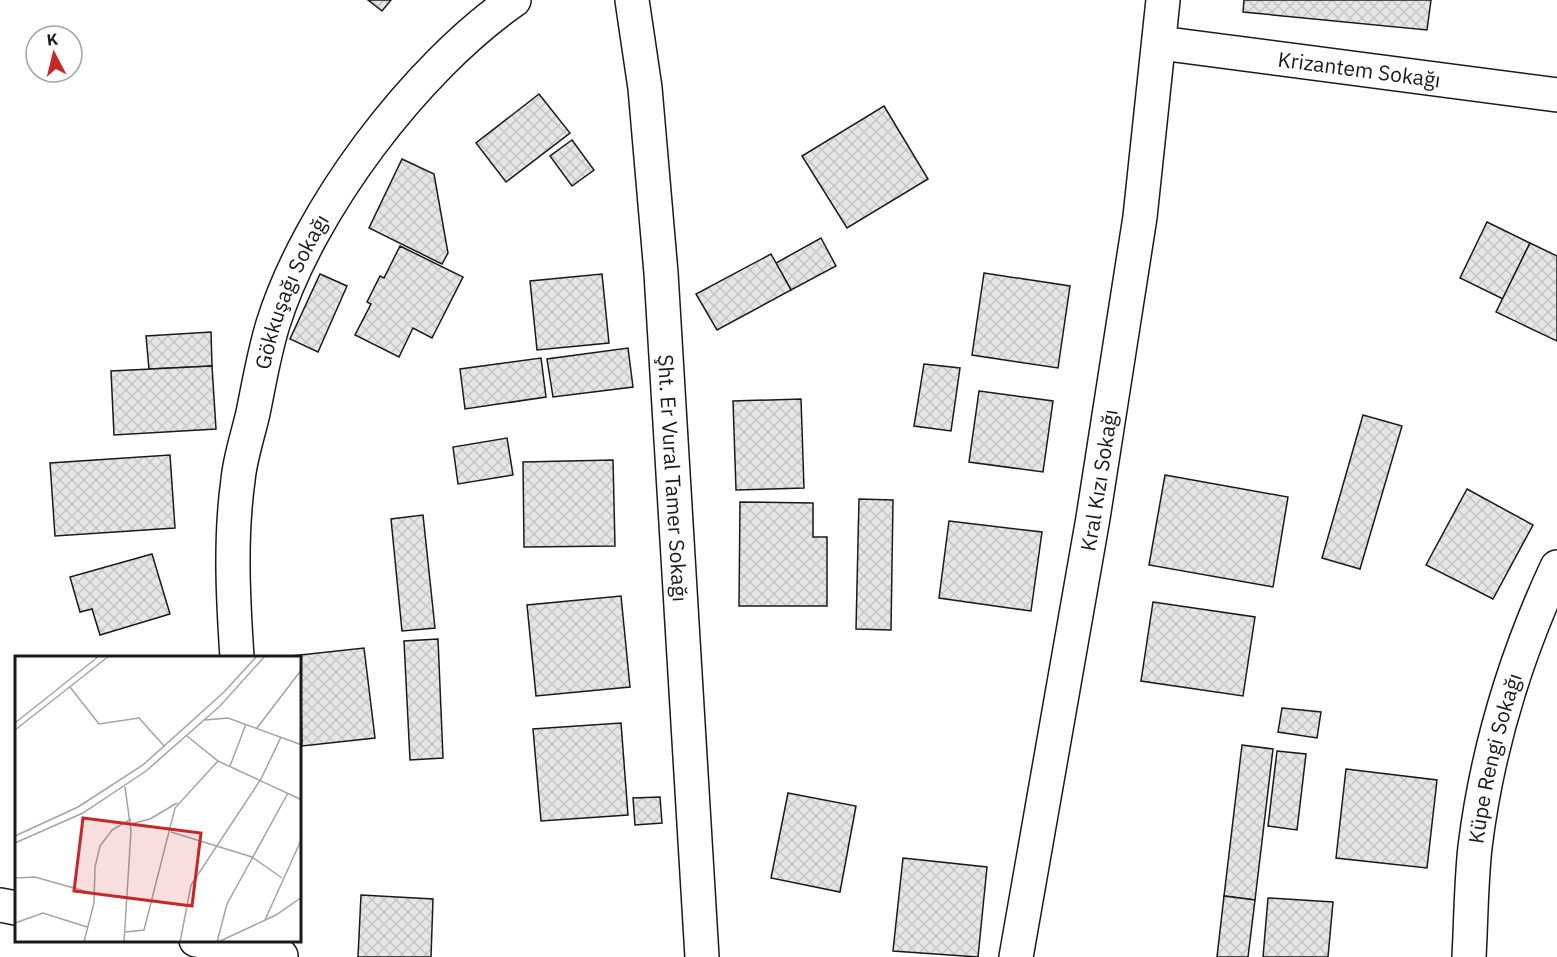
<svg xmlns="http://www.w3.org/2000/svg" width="1557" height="957" viewBox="0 0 1557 957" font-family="'IBM Plex Sans',sans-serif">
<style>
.building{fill:url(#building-cross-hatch);stroke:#1a1a1a;stroke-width:1.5}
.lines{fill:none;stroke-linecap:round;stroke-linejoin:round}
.street-casing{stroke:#1a1a1a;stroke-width:36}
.street{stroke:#fff;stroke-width:33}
.labels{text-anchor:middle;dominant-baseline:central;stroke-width:4.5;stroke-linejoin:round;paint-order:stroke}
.street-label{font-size:21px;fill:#1a1a1a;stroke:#fff}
.inset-road{fill:none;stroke:#a3a3a3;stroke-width:1.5}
.view{fill:#c62828;fill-opacity:0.15;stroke:#c62828;stroke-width:3}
.inset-edge{fill:none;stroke:#1a1a1a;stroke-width:3}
</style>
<defs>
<pattern id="building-cross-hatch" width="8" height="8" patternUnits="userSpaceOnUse" patternTransform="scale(1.5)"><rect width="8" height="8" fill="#e6e6e6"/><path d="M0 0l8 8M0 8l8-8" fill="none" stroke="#c5c5c5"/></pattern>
</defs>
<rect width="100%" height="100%" fill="#fff"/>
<!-- building -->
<g class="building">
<polygon points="368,0 391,0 382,11"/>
<polygon points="1244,0 1431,0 1427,30 1243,12"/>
<polygon points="539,94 570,133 506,182 476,143"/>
<polygon points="884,106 928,179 847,228 802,156"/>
<polygon points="572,140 594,170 572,186 550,156"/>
<polygon points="402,159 434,174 448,253 442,264 369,228"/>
<polygon points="1487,222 1530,243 1503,299 1460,278"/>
<polygon points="821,238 836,266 791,290 776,263"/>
<polygon points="1530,243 1557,256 1557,341 1496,312"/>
<polygon points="400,246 463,277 432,338 413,328 399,357 355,335 371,304 367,302 380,276 384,278"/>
<polygon points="771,254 791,290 717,330 696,294"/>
<polygon points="984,273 1070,286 1058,368 972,355"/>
<polygon points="320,274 347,286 318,352 290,339"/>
<polygon points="602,274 609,343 537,350 530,281"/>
<polygon points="211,332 212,366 149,369 146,336"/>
<polygon points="628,348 633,387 553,397 547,359"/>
<polygon points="541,358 546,397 465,409 460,369"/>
<polygon points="924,364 960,368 951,431 914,426"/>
<polygon points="212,366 216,429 114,435 111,371"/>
<polygon points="979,391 1053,401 1043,472 969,462"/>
<polygon points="801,399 804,488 736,490 733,401"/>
<polygon points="1363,415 1402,426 1360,569 1322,558"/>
<polygon points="507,438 513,475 458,484 453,447"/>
<polygon points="170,455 175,528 55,536 50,463"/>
<polygon points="613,460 615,546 524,547 523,462"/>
<polygon points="1165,475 1288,497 1273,587 1149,565"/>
<polygon points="1467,489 1533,525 1493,599 1426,565"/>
<polygon points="859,499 893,500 891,630 856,629"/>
<polygon points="740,502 813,503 813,537 827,537 827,606 739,606"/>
<polygon points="423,515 435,628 402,631 391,519"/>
<polygon points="949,521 1042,532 1031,611 939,598"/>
<polygon points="152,554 170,614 100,635 92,609 80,612 70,577"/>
<polygon points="621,596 630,687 536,696 527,605"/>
<polygon points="1153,602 1255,617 1243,696 1141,681"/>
<polygon points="438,639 443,758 410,760 404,641"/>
<polygon points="364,648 375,738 302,746 300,657 291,656"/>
<polygon points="1282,708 1321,712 1317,738 1278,732"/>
<polygon points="621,723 628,815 541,821 533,729"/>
<polygon points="1242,745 1273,749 1255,900 1224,896"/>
<polygon points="1277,751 1306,754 1297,830 1268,826"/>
<polygon points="1346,769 1437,780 1427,868 1336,858"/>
<polygon points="788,793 856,806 840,892 771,878"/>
<polygon points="660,797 662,823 635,825 633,798"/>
<polygon points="903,858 987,867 978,957 893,951"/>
<polygon points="361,895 433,899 431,957 358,957"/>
<polygon points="1224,896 1255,900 1248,957 1217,957"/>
<polygon points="1268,898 1333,902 1328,957 1263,957"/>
</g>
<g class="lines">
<defs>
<g id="street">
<path id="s1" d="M632 0 645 88 661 273 702 957"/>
<path id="s2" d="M1160 43 1557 95"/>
<path id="s3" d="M237 657C233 598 230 538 238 480 240 458 248 435 253 413 259 384 264 353 273 324 309 209 415 69 514 0"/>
<polyline points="0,905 16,908"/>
<polyline points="196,940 281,956"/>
<path id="s4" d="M1016 957 1093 518 1140 217 1163 0"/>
<path id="s5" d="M1469 957C1471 921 1471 884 1475 847 1487 750 1516 655 1557 567"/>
</g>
</defs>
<!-- street casing -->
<use href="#street" class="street-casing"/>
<!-- street -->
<use href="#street" class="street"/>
</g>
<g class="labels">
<!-- street labels -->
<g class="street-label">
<text stroke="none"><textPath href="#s2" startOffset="201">Krizantem Sokağı</textPath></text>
<text stroke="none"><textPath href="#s3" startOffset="374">Gökkuşağı Sokağı</textPath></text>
<text stroke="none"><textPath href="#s1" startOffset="480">Şht. Er Vural Tamer Sokağı</textPath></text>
<text stroke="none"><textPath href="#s4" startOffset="484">Kral Kızı Sokağı</textPath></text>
<text stroke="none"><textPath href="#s5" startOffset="201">Küpe Rengi Sokağı</textPath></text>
</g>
</g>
<!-- overview -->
<g transform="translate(15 656)">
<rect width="286" height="286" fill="#fff"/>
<path class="inset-road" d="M55 31 84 68 124 62 150 91M190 64 213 62 287 89M0 67 84 0M242 72 287 13M0 74 94 0M172 80 203 105 287 144M215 110 231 68M116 168 135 163 162 147M156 176 237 201 267 222M0 180 63 151 128 109 209 36 242 0M0 187 68 157 131 115 205 50 250 0M0 222 20 221 80 238M250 264 287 182M0 267 28 257 72 271M110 276 129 274 160 152 203 105M69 286 79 247 80 211 85 190 97 174 116 163M109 286 116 175 110 131M165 286 176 229 246 123 266 81M202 286 212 248 273 137M203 286 261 259 287 241"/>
<path class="view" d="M68 162 186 177 177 250 59 235Z"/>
<rect width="286" height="286" class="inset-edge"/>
</g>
<!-- north arrow -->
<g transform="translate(54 54) rotate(353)"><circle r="28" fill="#ffffff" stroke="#a3a3a3" stroke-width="1.5"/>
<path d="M0-4.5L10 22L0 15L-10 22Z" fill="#c62828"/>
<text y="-9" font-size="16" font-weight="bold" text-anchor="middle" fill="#1a1a1a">K</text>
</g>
</svg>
